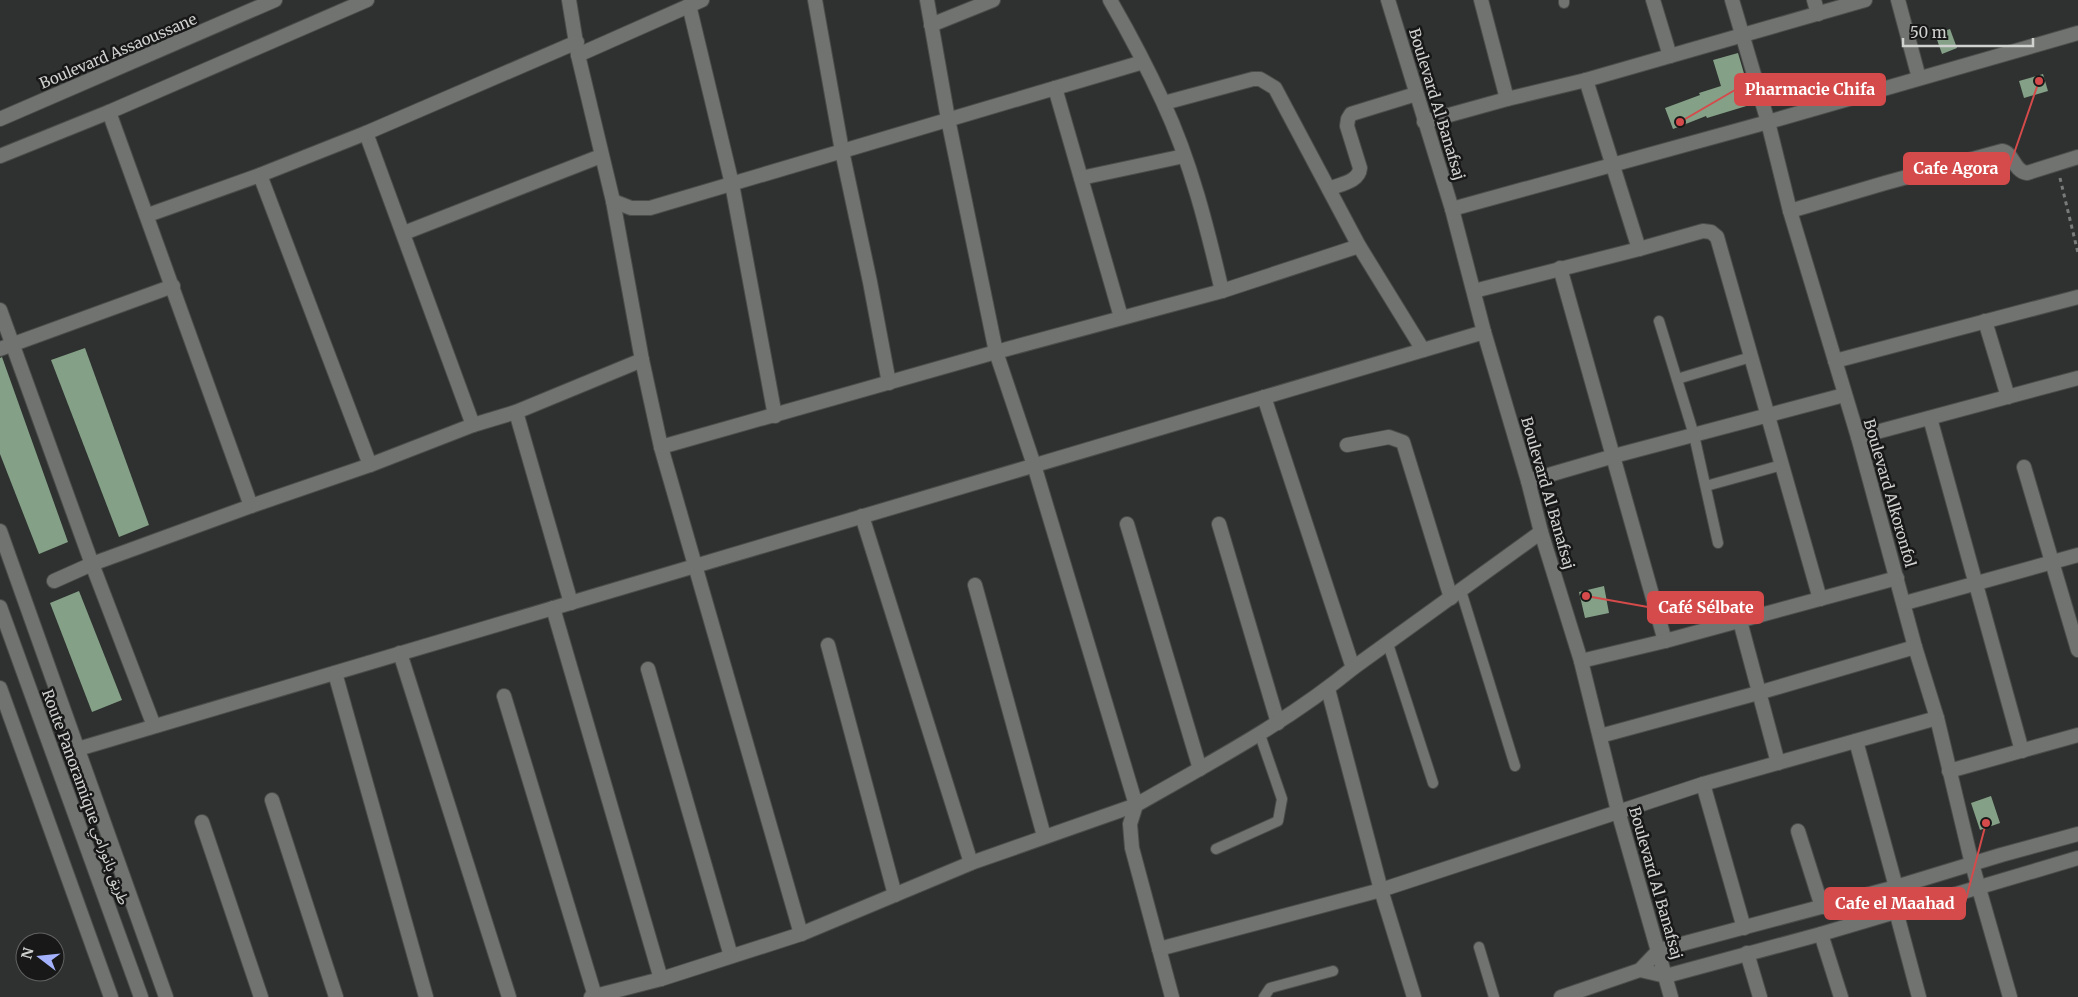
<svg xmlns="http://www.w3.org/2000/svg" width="2078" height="997" viewBox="0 0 2078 997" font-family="Merriweather,'Noto Sans Arabic',serif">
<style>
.building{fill:#84a087}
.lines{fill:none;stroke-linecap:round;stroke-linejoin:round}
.service-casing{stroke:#4b4d4b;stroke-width:12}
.minor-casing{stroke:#4b4d4b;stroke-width:16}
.tertiary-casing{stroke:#4b4d4b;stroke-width:16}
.path{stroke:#787b79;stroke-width:3;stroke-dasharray:4 4;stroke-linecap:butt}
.service{stroke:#717371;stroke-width:10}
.minor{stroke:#717371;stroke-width:14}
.tertiary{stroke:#717371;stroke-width:14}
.labels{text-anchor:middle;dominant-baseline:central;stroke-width:5;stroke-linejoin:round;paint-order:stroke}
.street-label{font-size:15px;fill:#d0d2d0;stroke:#171817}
.leader{fill:none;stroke:#d54a4a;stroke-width:2}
.callout-dot{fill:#d54a4a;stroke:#171817;stroke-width:2}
.callout{fill:#d54a4a;stroke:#d54a4a;stroke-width:2}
.callout-label{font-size:16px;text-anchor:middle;font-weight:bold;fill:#fff}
</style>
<rect width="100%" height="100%" fill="#2e312f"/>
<!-- building -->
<g class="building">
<polygon points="1950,29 1957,48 1942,54 1935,34"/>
<polygon points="1738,53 1753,104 1707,118 1706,116 1673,129 1665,108 1700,95 1699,93 1721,86 1713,60"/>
<polygon points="2043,74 2048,91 2024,98 2019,81"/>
<polygon points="85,348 149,525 119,537 51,360"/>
<polygon points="2,357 68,542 39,554 0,454 0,358"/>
<polygon points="1604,586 1609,613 1585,618 1579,592"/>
<polygon points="79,591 122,700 92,712 50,603"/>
<polygon points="1991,796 2000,823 1980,830 1971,803"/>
</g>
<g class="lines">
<defs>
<g id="service">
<polyline points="1564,0 1564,3"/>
<polyline points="1659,321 1694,435 1718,543"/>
<polyline points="1677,379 1751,357"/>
<polyline points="1706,486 1782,465"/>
<polyline points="1461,591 1515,766"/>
<polyline points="1388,644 1433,783"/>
<polyline points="1216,849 1278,821 1282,799 1260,735"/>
<polyline points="1479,947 1494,997"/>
<polyline points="1264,997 1270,988 1333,971"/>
</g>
<g id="minor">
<polyline points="569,0 578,55 613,201 642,360 661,447 801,934"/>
<polyline points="815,0 842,151 870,282 889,383"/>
<path d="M1110 0C1129 33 1147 67 1163 102 1191 162 1207 227 1222 291"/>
<polyline points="1388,0 1452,209 1484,332 1528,481 1541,532 1581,661 1618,811 1671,997"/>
<polyline points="1481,0 1507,99"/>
<polyline points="1653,0 1670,56"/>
<polyline points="1732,0 1768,122 1790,211 1858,437 1915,647 1937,718 1972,864 2010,997"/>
<polyline points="1814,0 1818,14"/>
<polyline points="1898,0 1919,78"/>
<polyline points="689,5 732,184 775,416"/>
<polyline points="931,25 993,0"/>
<polyline points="578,55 702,0"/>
<polyline points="1586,80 1639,249"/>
<polyline points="1055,88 1121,317"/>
<polyline points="1164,103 1253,79 1260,79 1275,88 1359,246 1423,350"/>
<polyline points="109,112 251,506"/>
<polyline points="0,119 275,0"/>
<polyline points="1424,122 1507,99 1586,80 1865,0"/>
<polyline points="366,133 473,425"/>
<polyline points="0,156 109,112 367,0"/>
<polyline points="260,175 370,465"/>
<polyline points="1081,178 1184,156"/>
<path d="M1329 189C1340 184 1359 182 1360 168L1347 126 1348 119 1351 114 1416 94"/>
<polyline points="613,201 631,208 650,208 1143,62"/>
<polyline points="1452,209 1768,122 2078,33"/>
<path d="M1790 211 1885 183 2002 151C2014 153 2013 171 2027 173L2078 157"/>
<polyline points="148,215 260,175 366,133 577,42"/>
<polyline points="404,233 601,156"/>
<polyline points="1560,268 1665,641"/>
<polyline points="1474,291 1639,249 1703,231 1711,232 1717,237 1820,599"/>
<polyline points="0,310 92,564 154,726"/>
<polyline points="1985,321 2008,397"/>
<polyline points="0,349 173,286"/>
<polyline points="1835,361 2078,297"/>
<polyline points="1264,397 1353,668"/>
<polyline points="516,412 571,603"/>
<polyline points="1930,418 2022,751"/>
<polyline points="1858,437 2078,378"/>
<polyline points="1347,445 1389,437 1403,442 1451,598"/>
<polyline points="661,447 996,352 1222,291 1359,246"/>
<polyline points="2024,467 2078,650"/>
<polyline points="1528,481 1614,456 1844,395"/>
<polyline points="862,516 971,863"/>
<polyline points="1127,524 1200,769"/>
<polyline points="1219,524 1278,723"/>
<polyline points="0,531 166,997"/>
<polyline points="54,581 92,564 251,506 370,465 473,425 516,412 642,360"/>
<polyline points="975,585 1044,836"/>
<polyline points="1905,603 2078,555"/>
<polyline points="553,608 661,979"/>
<polyline points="1740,621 1778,763"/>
<polyline points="828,645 895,895"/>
<polyline points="400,653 509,997"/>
<polyline points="1581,661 1665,641 1897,578"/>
<polyline points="648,669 731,956"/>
<polyline points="335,673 426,997"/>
<polyline points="1328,689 1381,890 1414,997"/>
<polyline points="504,696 595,996"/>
<polyline points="1600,736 1758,693 1915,647"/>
<polyline points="1856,741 1896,887"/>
<polyline points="78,749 1484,332"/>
<polyline points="1949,771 2078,735"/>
<polyline points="1703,784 1744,928"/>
<polyline points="272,800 336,997"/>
<polyline points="202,822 261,997"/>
<polyline points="1798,831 1822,907"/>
<polyline points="1896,911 1919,997"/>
<polyline points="1821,934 1841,997"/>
<polyline points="1159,949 1381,890 1703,784 1937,718"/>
<polyline points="1747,953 1760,997"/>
<polyline points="1640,970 1666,976 1821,934 2078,858"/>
<polyline points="591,997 661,979 801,934 971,863 1136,805 1034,465 996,352 948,119 927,0"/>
<path d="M1172 997 1132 848 1130 824 1136 805C1211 762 1286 723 1353 668L1541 532"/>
<polyline points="1561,997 1640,970 1659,950 1896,887 2001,855 2078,834"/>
</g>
<g id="tertiary">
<polyline points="0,607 141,997"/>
<polyline points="0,688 111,997"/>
</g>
</defs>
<!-- service casing -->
<use href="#service" class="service-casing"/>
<!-- minor casing -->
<use href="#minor" class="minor-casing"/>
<!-- tertiary casing -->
<use href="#tertiary" class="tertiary-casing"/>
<!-- path -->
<polyline class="path" points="2060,178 2078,253"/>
<!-- service -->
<use href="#service" class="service"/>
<!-- minor -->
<use href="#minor" class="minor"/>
<!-- tertiary -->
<use href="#tertiary" class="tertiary"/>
</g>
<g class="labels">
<!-- street labels -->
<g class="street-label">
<text transform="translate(118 51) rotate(-23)">Boulevard Assaoussane</text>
<text transform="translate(1437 104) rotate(73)">Boulevard Al Banafsaj</text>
<text transform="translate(1548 493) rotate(74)">Boulevard Al Banafsaj</text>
<text transform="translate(1890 493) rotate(74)">Boulevard Alkoronfol</text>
<text transform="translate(86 797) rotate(70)">Route Panoramique طريق بانورامي</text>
<text transform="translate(1656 883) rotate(74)">Boulevard Al Banafsaj</text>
</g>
</g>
<!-- callouts -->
<path class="leader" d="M1680 122L1735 90M2039 81L2009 168M1586 596L1648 607M1986 823L1965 903"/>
<g class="callout-dot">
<circle cx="1680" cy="122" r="5"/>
<circle cx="2039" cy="81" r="5"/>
<circle cx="1586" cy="596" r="5"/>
<circle cx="1986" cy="823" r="5"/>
</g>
<g class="callout">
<rect x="1735" y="74" width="150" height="31" rx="5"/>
<rect x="1904" y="153" width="105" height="31" rx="5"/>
<rect x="1648" y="592" width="115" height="31" rx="5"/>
<rect x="1825" y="888" width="140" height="31" rx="5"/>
</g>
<g class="callout-label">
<text x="1810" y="95">Pharmacie Chifa</text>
<text x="1956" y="174">Cafe Agora</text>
<text x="1706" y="613">Café Sélbate</text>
<text x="1895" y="909">Cafe el Maahad</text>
</g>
<!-- north arrow -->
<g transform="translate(40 957) rotate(286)"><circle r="24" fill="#171817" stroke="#616261"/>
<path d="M0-4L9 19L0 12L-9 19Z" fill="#a4b1fc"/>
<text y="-8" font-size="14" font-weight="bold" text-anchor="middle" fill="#d0d2d0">N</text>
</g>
<!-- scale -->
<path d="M1903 38v8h130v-8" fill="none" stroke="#d0d2d0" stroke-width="2.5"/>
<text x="1910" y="38" font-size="15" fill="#d0d2d0" stroke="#171817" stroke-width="4" paint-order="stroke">50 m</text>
</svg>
